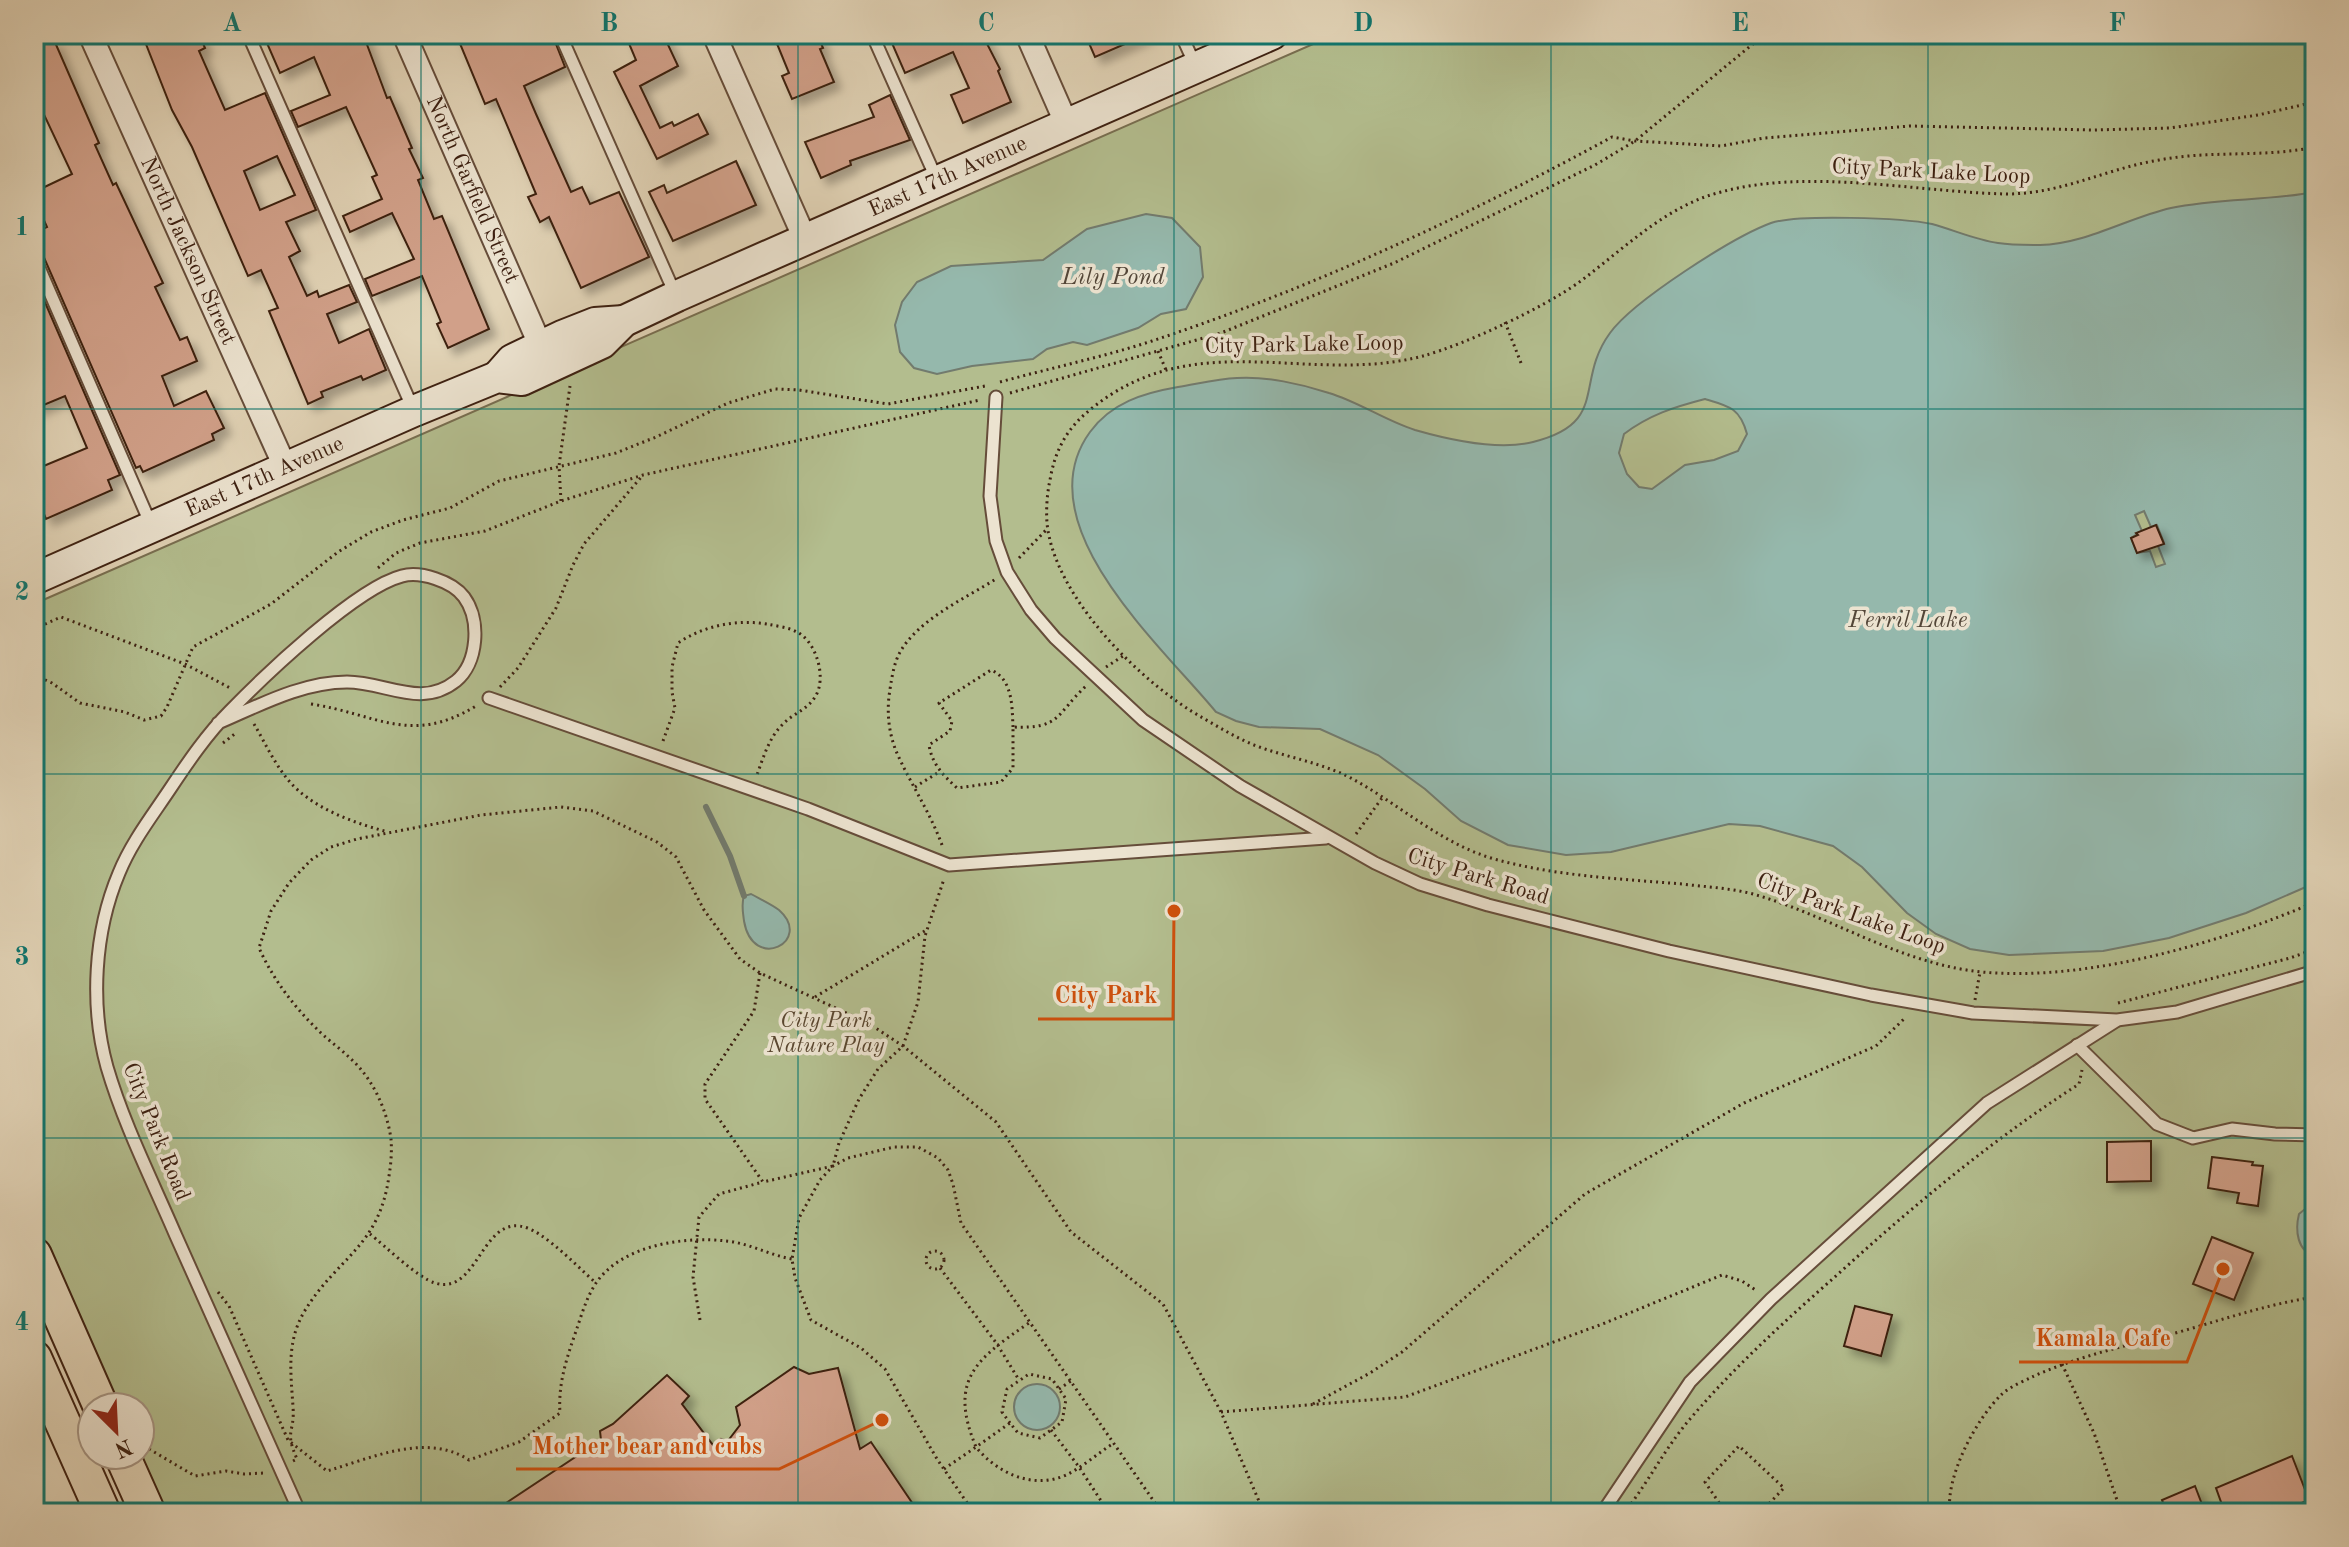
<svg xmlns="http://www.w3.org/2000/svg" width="2349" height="1547" viewBox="0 0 2349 1547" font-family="'Old Standard TT',serif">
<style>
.green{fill:#b3bd8e;stroke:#786e50;stroke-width:2}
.water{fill:#95b8ac;stroke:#727b6e;stroke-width:2;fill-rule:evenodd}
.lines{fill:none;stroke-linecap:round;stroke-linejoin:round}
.stream{stroke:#727b6e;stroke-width:6}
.building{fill:#d1a089;stroke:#3d2011;stroke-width:2;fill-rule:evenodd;filter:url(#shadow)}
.service-casing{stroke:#664d3a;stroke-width:15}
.minor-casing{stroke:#664d3a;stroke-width:26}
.secondary-casing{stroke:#3d2011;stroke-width:34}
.primary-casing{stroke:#3d2011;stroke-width:38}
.path{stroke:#3d2011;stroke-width:3;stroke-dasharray:2 4;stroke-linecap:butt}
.service{stroke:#ece3d0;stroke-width:11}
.minor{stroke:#ece3d0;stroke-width:22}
.secondary{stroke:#ece3d0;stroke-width:30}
.primary{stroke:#e2d4b7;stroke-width:34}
.grid{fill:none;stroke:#0f766e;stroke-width:2;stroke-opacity:0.55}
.labels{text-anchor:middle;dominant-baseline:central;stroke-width:7;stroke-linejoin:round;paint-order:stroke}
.street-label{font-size:22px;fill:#3d2011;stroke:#ece3d0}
.park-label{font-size:22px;font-style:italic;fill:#5a4730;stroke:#ece3d0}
.water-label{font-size:24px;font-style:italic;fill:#534638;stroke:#ece3d0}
.leader{fill:none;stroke:#ce500d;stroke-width:3}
.callout-dot{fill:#ce500d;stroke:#ece3d0;stroke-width:3}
.callout-label{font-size:24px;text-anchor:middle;font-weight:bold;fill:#ce500d;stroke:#ece3d0;stroke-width:7;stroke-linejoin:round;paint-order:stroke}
.neatline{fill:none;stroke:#0f766e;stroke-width:3}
.grid-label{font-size:26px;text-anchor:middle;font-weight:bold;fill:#0f766e}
</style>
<defs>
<filter id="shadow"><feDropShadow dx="7" dy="7" stdDeviation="4" flood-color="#0004"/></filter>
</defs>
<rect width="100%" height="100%" fill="#e2d4b7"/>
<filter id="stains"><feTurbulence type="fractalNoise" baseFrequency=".0025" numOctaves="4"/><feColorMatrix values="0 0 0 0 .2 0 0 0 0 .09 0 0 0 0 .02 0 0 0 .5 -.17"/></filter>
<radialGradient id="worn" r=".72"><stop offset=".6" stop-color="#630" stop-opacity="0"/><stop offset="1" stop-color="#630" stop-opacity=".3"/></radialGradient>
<!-- green -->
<polygon class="green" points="1336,34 2315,34 2315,1513 163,1513 140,1455 140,1407 117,1407 34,1219 34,604"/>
<!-- water -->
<g class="water">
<path d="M2315 192V883L2246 913 2169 938 2103 951 2009 955 1970 949 1936 934 1907 913 1862 867 1833 846 1760 826 1729 824 1611 852 1566 855 1508 845 1461 821 1425 789 1378 755 1320 729 1259 727 1236 721 1216 712C1162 646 1023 524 1090 432 1111 403 1143 393 1178 387 1197 384 1217 379 1237 378 1265 376 1302 384 1329 393 1359 402 1386 421 1415 430 1450 440 1498 451 1533 442 1610 423 1574 382 1610 333 1633 301 1733 237 1771 223 1797 214 1904 218 1932 224 1954 230 1976 240 1998 243 2011 245 2027 245 2040 245 2086 244 2127 218 2171 208 2218 198 2268 201 2315 192ZM1705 399C1729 406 1740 408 1747 434L1738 451 1714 460 1685 465 1652 489 1639 487 1627 474 1619 453 1624 434C1649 415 1674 407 1705 399ZM2144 511 2151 527 2157 525 2164 543 2158 546 2165 564 2156 567 2150 551 2137 553 2131 538 2142 531 2135 515Z"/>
<polygon points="1146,214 1172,218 1200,247 1203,277 1186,309 1161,314 1138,328 1087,345 1073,342 1047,349 1033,359 972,366 937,374 914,368 900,352 895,325 902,302 917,282 951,266 1043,260 1087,229"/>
<path d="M751 894C760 899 771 904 779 910 814 941 753 973 744 921 743 912 741 904 744 896Z"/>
<path d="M2311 1204 2315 1205V1228L2310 1235 2315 1244V1255C2297 1252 2295 1230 2299 1214Z"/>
<circle cx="1037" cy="1407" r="23"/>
</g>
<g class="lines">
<!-- stream -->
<polyline class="stream" points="706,807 730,856 744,896"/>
</g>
<!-- building -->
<g class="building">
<path d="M142 34H199L205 48 199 51 225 110 265 93 316 210 286 222 300 251 289 257 307 296 317 291 319 297 349 285 357 302 327 314 339 343 369 329 386 370 363 380 361 376 321 392 323 397 308 404 269 311 278 308 261 270 248 276 192 147 172 110ZM277 156 295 195 260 210 244 171Z"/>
<polygon points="263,34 363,34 387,98 390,97 412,148 409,149 423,178 418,180 434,219 442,216 489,329 448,348 437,324 441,322 422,276 372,296 365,279 414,259 392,213 350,232 343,216 382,199 372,177 377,175 346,107 298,127 291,111 330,95 314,57 280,73"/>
<polygon points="456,34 524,34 527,42 544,34 552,34 565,67 524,86 536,114 571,192 582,187 590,204 619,192 649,257 581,288 549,217 540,222 528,197 536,194 496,99 485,104"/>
<polygon points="625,34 663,34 678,66 640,86 660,128 672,122 674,126 698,114 708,134 657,159 614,72 636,60"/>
<polygon points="773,34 817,34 823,48 820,49 834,82 792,99 782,76 789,73"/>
<polygon points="888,34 982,34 1000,69 998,71 1011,102 963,123 951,95 969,88 953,52 905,73"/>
<polygon points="1085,34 1148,34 1095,57"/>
<polygon points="54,40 99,143 95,145 113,185 116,183 163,283 155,287 180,340 187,337 197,361 162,376 174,406 206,391 224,428 212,434 214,440 143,472 140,466 136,468 42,253 34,248 34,233 47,227 34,198 34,192 72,174 40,106 34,109 34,49"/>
<polygon points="890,95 910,140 850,161 851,165 821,178 805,142 874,117 869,105"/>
<polygon points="736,161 756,205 673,241 649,192 664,185 667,193"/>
<polygon points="34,277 120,475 108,480 112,490 46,519 34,490 34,470 87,448 65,396 34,409"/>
<polygon points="2156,525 2164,544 2137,553 2131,538 2138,535 2136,533"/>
<polygon points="2151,1141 2151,1181 2107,1182 2107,1142"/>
<polygon points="2212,1157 2253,1162 2252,1165 2263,1166 2258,1206 2237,1203 2239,1193 2208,1188"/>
<polygon points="2212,1237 2253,1253 2234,1300 2193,1284"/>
<polygon points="1855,1306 1892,1315 1881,1356 1844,1346"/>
<polygon points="794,1367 809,1374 838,1368 860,1449 871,1442 919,1513 491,1513 601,1440 600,1431 613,1424 667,1375 689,1396 682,1404 713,1445 721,1439 727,1442 740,1425 736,1407"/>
<polygon points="2292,1456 2309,1500 2277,1513 2225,1513 2216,1488"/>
<polygon points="2195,1486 2203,1507 2189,1513 2167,1513 2162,1500"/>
</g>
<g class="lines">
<defs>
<g id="service">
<polyline points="248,34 414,411"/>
<polyline points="560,34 676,296"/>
<polyline points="872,34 937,180"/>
<polyline points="1181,34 1196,67"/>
<polyline points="34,256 152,527"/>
<polyline points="996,397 990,496 996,541 1007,572 1031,610 1055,638 1143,720 1240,786 1375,863 1420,884 1488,905 1669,951 1871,995 1973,1013 2117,1020 2177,1012 2315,971"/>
<polyline points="489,698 808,809 949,865 1326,838"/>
<path d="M218 723C258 706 302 682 347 682 386 682 421 709 456 681 478 663 481 620 464 597 452 581 420 571 402 576 356 588 265 675 230 711 207 734 188 762 170 789 152 816 131 843 119 873 94 932 90 1006 107 1067 124 1125 152 1180 176 1236 217 1328 259 1420 300 1513"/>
<polyline points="2077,1045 2157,1124 2193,1138 2232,1129 2275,1134 2315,1135"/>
<polyline points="1602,1513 1690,1382 1771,1299 1987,1103 2116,1021"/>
</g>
<g id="minor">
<path id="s1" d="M90 34 286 469"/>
<path id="s2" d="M404 34 541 347"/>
<polyline points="714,34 805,239"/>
<polyline points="1027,34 1067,125"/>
</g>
<g id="secondary">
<polyline points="497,377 512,360 562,336 595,323 624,321"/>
<path id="s3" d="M34 579 414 411 497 377 522 380 602 343 624 321 677 296 1272 34"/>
</g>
<g id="primary">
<polyline points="34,1255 101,1407"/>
<polyline points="34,1358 103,1513"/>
<polyline points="122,1455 148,1513"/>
</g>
</defs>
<!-- service casing -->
<use href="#service" class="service-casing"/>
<!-- minor casing -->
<use href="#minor" class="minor-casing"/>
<!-- secondary casing -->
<use href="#secondary" class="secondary-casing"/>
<!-- primary casing -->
<use href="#primary" class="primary-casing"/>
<!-- path -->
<g class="path">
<path d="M2315 147C2263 158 2211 150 2159 160 2105 169 2062 194 2006 194 1916 192 1809 168 1721 192 1665 206 1623 250 1578 283 1541 309 1466 344 1423 356 1309 386 1195 324 1091 409 1067 428 1055 450 1050 480 1047 494 1046 509 1047 523 1054 597 1142 684 1203 718 1220 728 1237 738 1254 745 1285 757 1319 762 1349 777 1400 804 1441 845 1498 860 1557 876 1621 879 1682 884 1706 887 1730 888 1753 894 1831 916 1900 964 1982 972 2086 982 2221 943 2315 902"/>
<polyline points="1505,322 1521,363"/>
<polyline points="1158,351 1166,370"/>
<path d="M1000 382C1051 368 1103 357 1152 341 1312 288 1465 217 1612 137L1635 141 1721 146 1764 138 1910 126 2094 130 2170 128 2258 115 2315 102"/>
<polyline points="1010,393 1221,333 1394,263 1595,165 1635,141 1765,34"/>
<polyline points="561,501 559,466 570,386"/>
<polyline points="1019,558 1047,529"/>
<polyline points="378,568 396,553 420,543 485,531 561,501 643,475 980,400"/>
<polyline points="34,629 61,617 185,664 232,689"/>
<polyline points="1106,667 1123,656"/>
<polyline points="34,675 52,683 80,703 125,712 144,720 161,716 167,707 193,647 271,604 338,552 371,532 403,520 450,508 499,481 616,453 656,437 728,403 775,389 799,390 888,404 985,386"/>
<polyline points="500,687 518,668 556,608 573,565 584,544 643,475"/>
<path d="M311 704C377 714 410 746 476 706"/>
<path d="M254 724C267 746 279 774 299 791 323 812 358 824 388 832"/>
<path d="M1013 727C1012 707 1013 679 991 670L939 703 952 721 950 731 929 745C932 764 943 775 957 788L1001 782 1013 768V727C1061 729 1055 715 1086 686"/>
<path d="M663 741 675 708 672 692V667L678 643C703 626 736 619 767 624 776 626 788 627 797 632 817 642 827 679 815 697 807 710 792 714 782 725 769 738 763 758 757 775"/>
<polyline points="223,743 236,733"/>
<polyline points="915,787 939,772"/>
<polyline points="1356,834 1382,798"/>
<path d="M942 845C930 812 910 783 896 751 889 733 887 715 889 696 891 683 893 666 899 654 917 620 964 599 996 579"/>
<polyline points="760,973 754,1011 705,1084 705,1099 763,1182 833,1166 839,1143 859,1099 878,1069 903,1046 918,1002 925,936 944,879"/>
<polyline points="815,997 928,929"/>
<polyline points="1975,1000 1980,972"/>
<polyline points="2118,1003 2290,958 2315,949"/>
<path d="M370 1234C385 1246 418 1278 435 1283 482 1298 482 1197 539 1234 559 1247 578 1267 596 1283"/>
<circle cx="935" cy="1260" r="9"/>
<polyline points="940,1268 997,1344 1019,1380"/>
<path d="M218 1292 229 1306 288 1440 327 1471C372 1458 426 1432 469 1460L519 1442 560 1413C558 1385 566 1360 575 1334 581 1317 586 1298 596 1283 622 1245 684 1236 726 1241 749 1243 769 1255 792 1259"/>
<polyline points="700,1320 693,1277 699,1217 719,1194 763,1182"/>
<polyline points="2062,1364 2094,1433 2118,1503 2104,1513"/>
<polyline points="1059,1389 1071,1381"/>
<polyline points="1313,1404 1370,1373 1402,1352 1585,1194 1744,1103 1876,1046 1905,1018"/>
<polyline points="1221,1412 1405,1397 1605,1323 1722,1275 1742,1281 1757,1291"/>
<path d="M1010 1423 1002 1412 1007 1389 1029 1374 1052 1379 1066 1399 1062 1422 1040 1438 1018 1433 1010 1423 976 1447C948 1380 976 1359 1029 1323"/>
<polyline points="1051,1430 1079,1467 1109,1513"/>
<polyline points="149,1449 195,1476 226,1471 244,1474 264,1473"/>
<path d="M293 1461 297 1459C284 1430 295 1433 293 1407 291 1374 286 1343 304 1312 337 1257 379 1248 389 1176 391 1164 392 1151 391 1139 387 1110 373 1079 351 1059 341 1049 329 1041 319 1031 294 1007 273 979 259 948L271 911 289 883 311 860 331 847 357 839 481 815 561 807 593 811 657 842 676 857 704 910 740 959 760 973 868 1023 903 1046 996 1122 1071 1232 1163 1304 1221 1412 1264 1513"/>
<path d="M944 1469 976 1447C997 1473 1033 1490 1066 1475 1083 1467 1098 1453 1114 1443"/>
<polyline points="974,1513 937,1459 885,1369 861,1348 811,1320 795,1278 792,1259 799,1218 820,1180 833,1166 848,1158 894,1147 918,1147 938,1158 948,1170 953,1184 961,1223 1162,1513"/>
<polyline points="1301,1513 1317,1509 1372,1513"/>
<path d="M1624 1513C1648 1483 1665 1448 1690 1419 1734 1367 1786 1320 1837 1275 1914 1205 1992 1140 2079 1084L2082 1070"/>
<polyline points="1726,1513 1705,1482 1739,1446 1784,1488 1760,1513"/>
<path d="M1950 1513C1945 1477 1976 1419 2002 1394 2011 1386 2024 1381 2034 1376 2082 1355 2129 1345 2179 1332 2225 1319 2268 1304 2315 1297"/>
</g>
<!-- service -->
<use href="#service" class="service"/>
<!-- minor -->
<use href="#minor" class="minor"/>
<!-- secondary -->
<use href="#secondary" class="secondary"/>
<!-- primary -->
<use href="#primary" class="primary"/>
</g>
<!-- grid -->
<path class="grid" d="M421 34V1513M798 34V1513M1174 34V1513M1551 34V1513M1928 34V1513M34 409H2315M34 774H2315M34 1138H2315"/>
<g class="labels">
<!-- street labels -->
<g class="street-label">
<text transform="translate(1931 172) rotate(3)">City Park Lake Loop</text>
<text stroke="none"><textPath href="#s3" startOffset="1004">East 17th Avenue</textPath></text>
<text stroke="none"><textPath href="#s2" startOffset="170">North Garfield Street</textPath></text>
<text stroke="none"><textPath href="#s1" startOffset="238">North Jackson Street</textPath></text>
<text transform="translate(1304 345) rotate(-1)">City Park Lake Loop</text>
<text stroke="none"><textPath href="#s3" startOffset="252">East 17th Avenue</textPath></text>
<text transform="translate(1478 877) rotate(17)">City Park Road</text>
<text transform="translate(1851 914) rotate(20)">City Park Lake Loop</text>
<text transform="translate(156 1132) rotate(68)">City Park Road</text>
</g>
<!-- park labels -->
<g class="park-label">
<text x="826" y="1021">City Park<tspan x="826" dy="25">Nature Play</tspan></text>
</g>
<!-- water labels -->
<g class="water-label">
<text x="1113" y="278">Lily Pond</text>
<text x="1908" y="621">Ferril Lake</text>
</g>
</g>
<!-- callouts -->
<path class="leader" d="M1174 911L1173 1019H1038M2223 1269L2187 1362H2019M882 1420L779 1469H516"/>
<g class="callout-dot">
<circle cx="1174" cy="911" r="8"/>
<circle cx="2223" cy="1269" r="8"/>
<circle cx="882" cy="1420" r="8"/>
</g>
<g class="callout-label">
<text x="1106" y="1003">City Park</text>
<text x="2103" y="1346">Kamala Cafe</text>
<text x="647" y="1454">Mother bear and cubs</text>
</g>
<!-- margin -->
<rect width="2349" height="1547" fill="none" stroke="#e2d4b7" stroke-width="88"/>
<!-- north arrow -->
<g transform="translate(116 1431) rotate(156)"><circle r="38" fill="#ece3d0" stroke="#a69584" stroke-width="2"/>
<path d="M0-6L14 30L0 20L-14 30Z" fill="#8f2418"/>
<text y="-12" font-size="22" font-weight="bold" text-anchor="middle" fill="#3d2011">N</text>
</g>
<rect x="44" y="44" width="2261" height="1459" class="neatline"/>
<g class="grid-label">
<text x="232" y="31">A</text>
<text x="609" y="31">B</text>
<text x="986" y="31">C</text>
<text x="1363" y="31">D</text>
<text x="1740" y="31">E</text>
<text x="2117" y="31">F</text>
<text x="22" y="235">1</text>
<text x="22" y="600">2</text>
<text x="22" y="965">3</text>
<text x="22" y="1330">4</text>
</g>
<rect width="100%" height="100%" filter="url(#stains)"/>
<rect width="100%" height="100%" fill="url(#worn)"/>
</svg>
